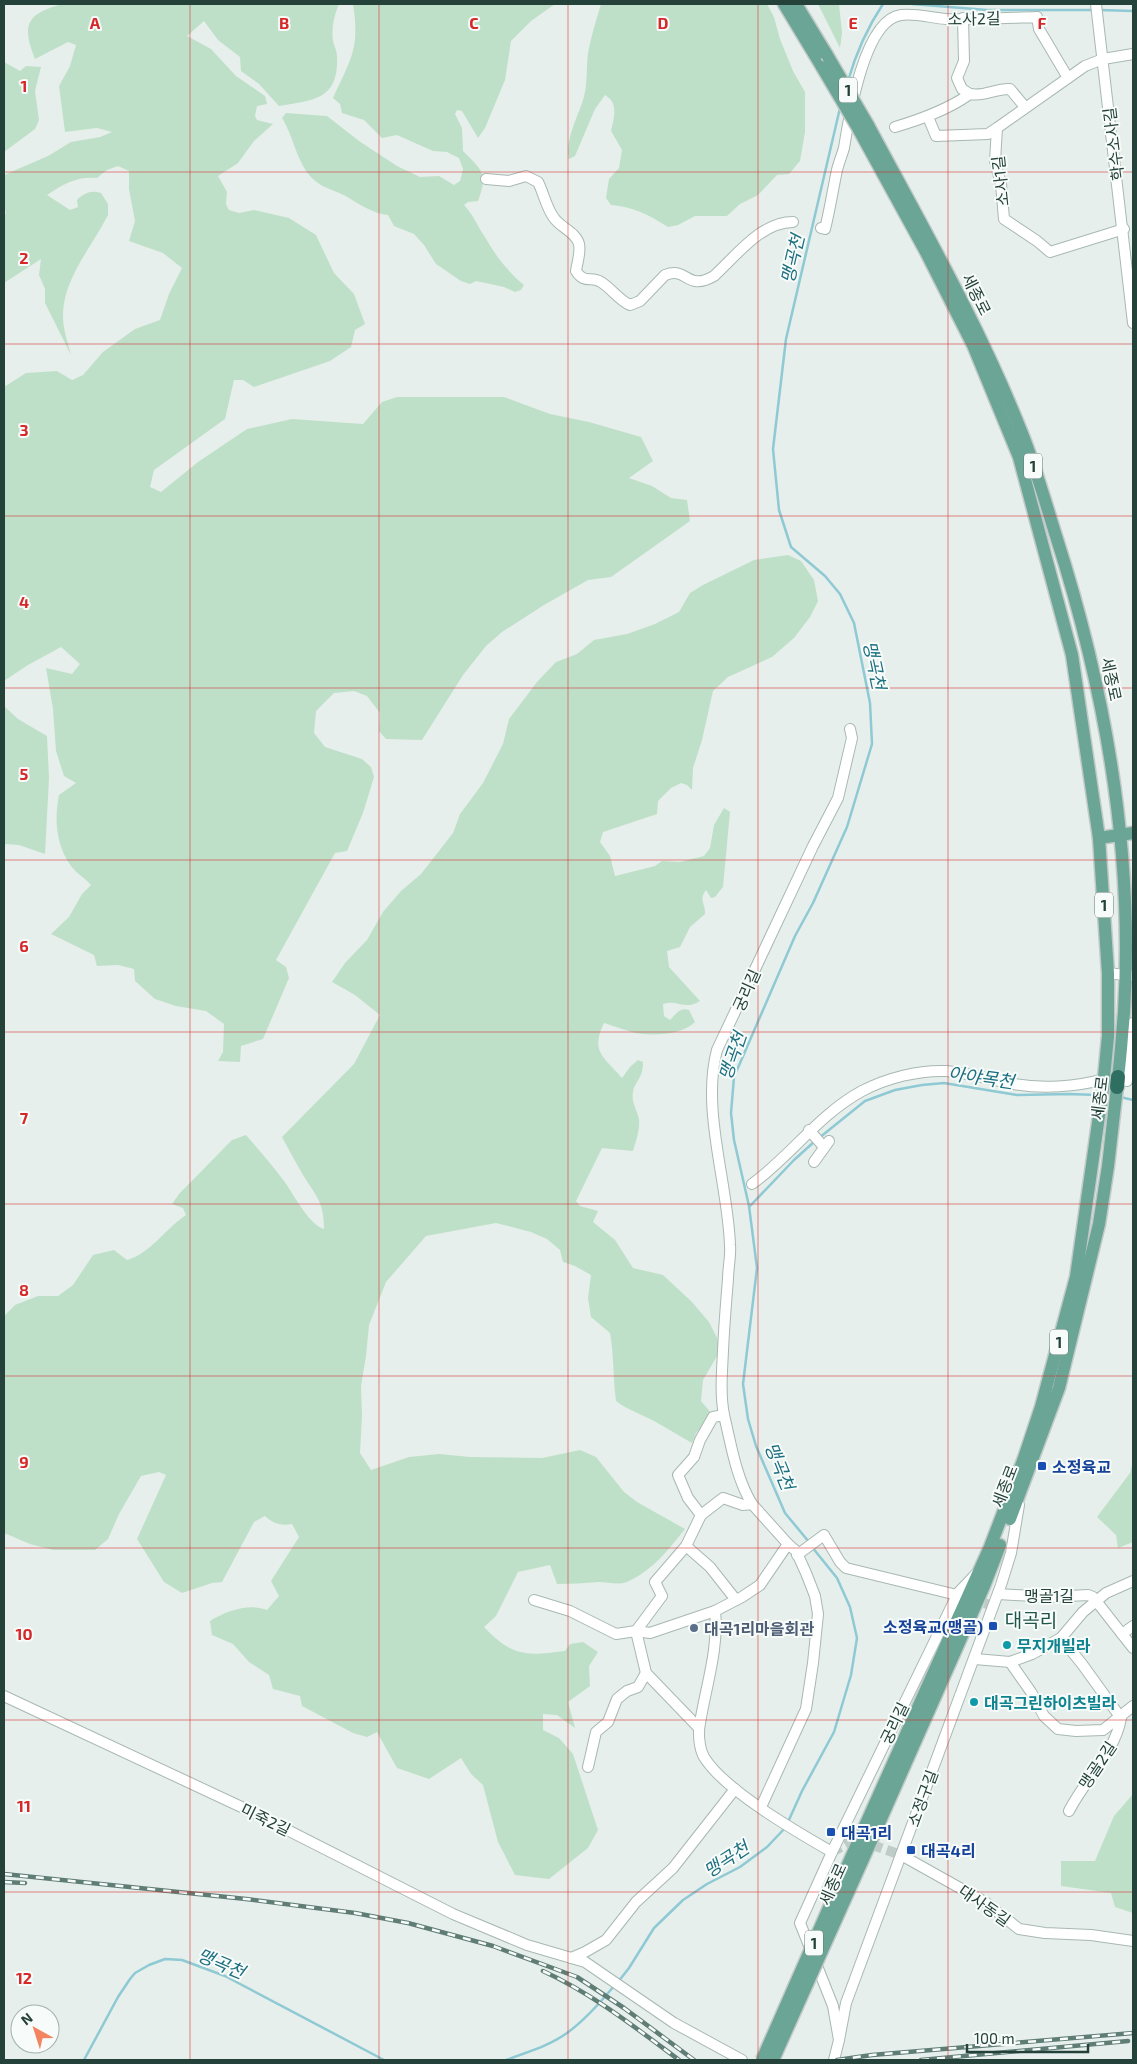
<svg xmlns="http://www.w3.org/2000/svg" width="1137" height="2064" viewBox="0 0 1137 2064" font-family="'Exo 2','Noto Sans KR',sans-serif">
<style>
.green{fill:#bfe0c8}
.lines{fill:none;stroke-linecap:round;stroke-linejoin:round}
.stream{stroke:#8ec9d4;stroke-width:2.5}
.minor-tunnel{stroke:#bfccc8;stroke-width:10;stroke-dasharray:10 5;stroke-linecap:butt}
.minor-casing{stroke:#a8b8b2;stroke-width:12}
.major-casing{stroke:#c2cac8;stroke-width:15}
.highway-casing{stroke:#c2cac8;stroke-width:16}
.minor{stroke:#fff;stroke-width:10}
.major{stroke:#6aa596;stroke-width:12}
.highway{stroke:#2f6f62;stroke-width:14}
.rail-casing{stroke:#5f7d75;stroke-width:4.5}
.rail{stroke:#f7fbf9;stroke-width:2.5;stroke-dasharray:8;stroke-linecap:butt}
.major-bridge-casing{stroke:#c2cac8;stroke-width:15;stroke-linecap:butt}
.major-bridge{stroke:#6aa596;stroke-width:12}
.grid{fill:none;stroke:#d62828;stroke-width:1;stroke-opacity:0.55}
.transit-dot{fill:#1a4fb4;stroke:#f7fbf9;stroke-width:2}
.service-dot{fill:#5c6f8a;stroke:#f7fbf9;stroke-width:2}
.culture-dot{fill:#0f9aa8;stroke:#f7fbf9;stroke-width:2}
.labels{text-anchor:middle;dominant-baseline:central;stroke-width:4;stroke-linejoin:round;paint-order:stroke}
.shield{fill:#f7fbf9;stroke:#637a73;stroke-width:1}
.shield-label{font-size:15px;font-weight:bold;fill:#24423a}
.street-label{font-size:16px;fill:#24423a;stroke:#f7fbf9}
.transit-label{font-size:16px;font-weight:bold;fill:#164399;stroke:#f7fbf9;text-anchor:start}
.service-label{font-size:16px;font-weight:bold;fill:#4e5e75;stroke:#f7fbf9;text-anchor:start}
.culture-label{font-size:16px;font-weight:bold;fill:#0d838f;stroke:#f7fbf9;text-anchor:start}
.water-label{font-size:18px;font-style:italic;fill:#1c6f80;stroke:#f7fbf9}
.quarter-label{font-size:19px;fill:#1f5548;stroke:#f7fbf9}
.grid-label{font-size:16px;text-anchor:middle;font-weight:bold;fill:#d62828;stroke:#f7fbf9;stroke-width:4;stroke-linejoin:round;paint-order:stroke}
</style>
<rect width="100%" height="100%" fill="#e6efeb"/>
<!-- green -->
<g class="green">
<path d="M62 4H339C334 16 331 28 333 41 334 46 337 51 337 56 339 100 314 100 279 106L259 84 241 71 240 57 218 40 204 21 187 36 211 49 236 76 265 96 267 104 257 106 255 116 257 120 273 124 254 141 238 163 218 176 227 192 226 204 229 210 239 213 254 210 289 218 316 235 334 273 354 294 365 324 355 330 351 347 330 361 254 387 243 380H234L225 419 154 470 150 487 161 492 198 462 247 429 292 419 363 424 382 402 397 397H504L550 414 589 422 641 437 653 461 629 478 652 486 671 498 687 500 690 521 611 577 588 580 544 605 502 632 486 646 463 675 422 740 386 739 379 731 380 713 367 696 354 691 334 693 316 711 314 733 325 747 362 759 371 767 374 777 363 813 347 851 335 853 276 960 286 967 289 978 263 1039 241 1046 240 1062 218 1061 223 1052 224 1024 206 1011 176 1006 155 999 135 981 134 969 118 965 97 966 94 955 51 934 69 917 82 894 91 885C85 878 76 873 71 866 56 845 54 820 59 795L76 783 64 776 56 751 53 709 46 668 72 674 80 664 61 647 28 665 4 681V387L26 373 57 371 72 380 83 375 103 352 135 329 160 320 169 294 182 268 163 253 129 241 135 221 129 189V171L118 166 107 170 97 178C77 176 63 184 47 195L70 210 78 207 77 200C84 193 91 190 101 193L108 204V215C92 247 62 280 63 317 63 329 68 343 71 355L45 303V289L39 275 41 259 4 283V239L5 237 4 218 6 212 4 209V175L48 156 71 142 100 137 112 132 97 128 65 132 59 86 70 66 76 45 68 42 35 59C21 24 27 14 62 4Z"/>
<path d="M353 4H555L531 21 511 41 505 80 485 128 478 138 462 111 457 110 455 114 462 128 463 151C483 171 488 174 478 201L468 202 464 205C475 217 476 224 485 237 495 255 508 272 524 285L521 290 515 292 504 287 476 281 470 284 461 281 436 264 424 245 414 234 394 226 388 215C375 214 360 205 349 198 338 191 324 189 314 180 297 165 294 137 282 118L286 113 327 116 359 141 397 166 420 177 439 176 454 185 460 181 463 169 459 158 447 152 433 151 397 135 382 138 364 120 342 113 340 104 333 98C351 58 360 49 353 4Z"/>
<path d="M601 4H767L774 17 780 39 793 71 805 92V132L800 161 789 174 777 175 758 195 740 204 727 216H695L678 225 668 227C649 215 634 207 611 205L606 198 609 179 619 168 622 150 611 131C614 118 619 103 605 95L595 109 575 156 569 159C564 143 578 116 583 100 588 85 586 68 588 53 591 37 596 20 601 4Z"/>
<polygon points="818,4 839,4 842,33 840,48"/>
<polygon points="4,62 20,71 26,66 41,67 35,91 39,120 35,129 4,152"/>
<path d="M788 555 801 561 814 580 818 601 810 617 794 638 772 657 728 677 713 691 702 740 693 768 692 790 687 785 681 783 671 788 658 801 657 814 603 832 600 842 610 856 615 876 655 866 662 861 680 862 704 856 710 848 714 825 724 808 730 812 723 887 715 897 711 898 706 890C698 900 706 905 705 914L690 927 680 947 667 951 669 967 700 1001C684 1011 678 999 663 1004L664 1016 670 1020C676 1014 680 1007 689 1010L695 1022C682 1035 653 1036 635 1033 624 1030 614 1026 604 1023 590 1052 604 1057 622 1078L630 1067 638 1060 643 1062C643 1079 635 1081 633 1092 631 1102 637 1110 639 1119 640 1130 636 1141 633 1151L602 1148 576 1201 580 1206 598 1211 593 1222 615 1240 633 1268 663 1275 691 1301 709 1322 717 1338 720 1351 703 1380 701 1401 712 1414 696 1433 692 1443C679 1436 667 1428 654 1421 641 1414 628 1410 616 1401 613 1378 614 1356 610 1333L591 1317 588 1298 591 1275 575 1266 563 1262 560 1250 547 1239 531 1232 496 1223 426 1236 386 1282 369 1325 366 1356 361 1386 362 1416 360 1453 371 1470 409 1457 439 1454 470 1457 542 1458 580 1450 596 1457 624 1492 637 1502 685 1529C669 1549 653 1570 629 1581 619 1586 609 1582 599 1582 585 1583 571 1584 557 1584L550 1565 518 1572 496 1616 484 1627C513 1657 525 1656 565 1651L570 1644 583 1642 598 1652 589 1666 590 1686 568 1702 575 1728 557 1715 543 1714V1730L559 1738 573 1754 598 1830 588 1848 549 1879 515 1875 498 1842 483 1785 471 1774 461 1758 429 1779 397 1768 377 1732 367 1737 353 1733 302 1706 300 1696 273 1689 269 1675 249 1662 233 1644 212 1635 210 1621C226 1611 250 1603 267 1610L279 1596 271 1581 299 1537 292 1524C281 1526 274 1524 265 1516L254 1522 222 1582 212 1583 182 1593 164 1582 137 1539 166 1475 159 1472 141 1476 119 1514 108 1539 95 1550H53L30 1544 4 1533V1316L15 1305 38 1296H58L73 1285 93 1255 114 1250 127 1260C151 1253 165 1229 186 1215L183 1208 172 1204 179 1194 232 1140 246 1135C259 1150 272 1165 284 1181 293 1193 309 1225 324 1229 324 1202 316 1196 303 1175 296 1163 289 1150 282 1137L354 1064 380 1015 355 995 332 982 345 963 367 940 383 912 401 891 421 874 453 833 460 814 483 783 503 744 509 719 537 682 556 662 577 654 594 640 627 634 655 624 679 612 690 593 703 585 754 560Z"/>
<polygon points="4,706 18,719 47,736 49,778 45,854 19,845 4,844"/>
<polygon points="1133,1461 1133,1542 1118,1548 1116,1535 1097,1517 1130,1473"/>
<polygon points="1133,1794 1133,1913 1115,1907 1111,1893 1061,1886 1061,1861 1095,1861 1114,1816"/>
</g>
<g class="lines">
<!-- stream -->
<g class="stream">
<polyline points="912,4 987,10 1094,10"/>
<polyline points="1100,10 1133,11"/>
<path d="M848 81C856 53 867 28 883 4"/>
<polyline points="1120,1097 1133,1100"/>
<polyline points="819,1138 865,1101 895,1090 922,1085 944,1083 1017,1095 1069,1094 1097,1095"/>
<polyline points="750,1206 794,1160 815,1141"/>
<polyline points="809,1542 785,1513 756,1446 748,1419 743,1384 757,1268 749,1206 734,1140 731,1113 734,1077 795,936 813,903 847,827 872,744 870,703 854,623 840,594 825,576 791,547 779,510 773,449 786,339 840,108"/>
<polyline points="788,1822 802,1791 834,1732 851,1675 857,1638 850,1607 837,1578 812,1547"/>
<polyline points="618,1982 629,1968 654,1928 683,1900 707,1884 740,1867 767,1847 786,1827"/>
<polyline points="84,2060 118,1997 130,1979 135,1973 149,1965 165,1959 182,1960 225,1976 384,2060"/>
<path d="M506 2060C527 2052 549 2046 567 2033 585 2020 600 2003 614 1986"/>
</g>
<!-- minor-tunnel -->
<g class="minor-tunnel">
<polyline points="970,1599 994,1606"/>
<polyline points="832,1852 855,1839 901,1855"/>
</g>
<defs>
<g id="minor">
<polyline points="1096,4 1133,323"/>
<polyline points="963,18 964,61 957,78 962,89 970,94"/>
<polyline points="928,117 936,136 988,134 997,128"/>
<path d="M895 127C922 119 947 110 970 94 985 97 996 88 1010 89L1025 107"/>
<path d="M486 179 509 181 526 176 538 182C544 194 546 207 554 218 561 228 576 232 579 244 581 252 577 263 576 271 585 285 591 275 601 282 612 289 619 300 630 305L640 301 665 275C688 266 686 292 714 276 737 255 761 222 793 222"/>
<path d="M821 228 825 229C830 209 833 189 837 170 839 162 842 155 844 148 849 117 864 20 901 15 915 13 932 18 946 19 976 20 1007 18 1037 17L1039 29 1068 78"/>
<polyline points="1124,229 1050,252 1037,241 1004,219 1001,184 995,161 997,128 1085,66 1103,59 1133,54"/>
<polyline points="1108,973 1133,976"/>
<polyline points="1127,1081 1133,1023"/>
<polyline points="809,1130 824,1147"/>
<polyline points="814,1162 829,1141"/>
<path d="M752 1184C791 1156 818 1115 862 1091 887 1078 918 1070 946 1071 969 1073 992 1080 1014 1084 1042 1089 1076 1087 1104 1079"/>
<path d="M724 1415C720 1394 722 1372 723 1351 724 1327 726 1303 728 1279 728 1268 731 1256 730 1245 728 1184 701 1109 717 1050L813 846 838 798 852 738 850 729"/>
<path d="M701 1515 688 1498 678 1475 694 1457 700 1440 713 1417 724 1415C731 1444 736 1478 752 1504"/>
<polyline points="686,1546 710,1567 736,1600"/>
<polyline points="797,1555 824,1535 840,1562 846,1568 957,1595"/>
<polyline points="998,1594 1050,1597 1088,1595 1093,1597 1133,1648"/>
<polyline points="534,1600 570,1611 616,1634 636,1631 650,1633 715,1611 742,1597 760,1585 788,1544 796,1551 806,1573 815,1596 818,1614 813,1663 806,1709 761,1807"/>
<path d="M715 1611C719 1648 706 1686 700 1723 698 1733 699 1748 704 1757 724 1790 797 1832 832 1852"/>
<polyline points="1122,1634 1133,1626"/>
<path d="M1061 1638 1082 1664 1121 1718C1115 1753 1085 1779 1069 1811"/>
<polyline points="975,1659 1010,1662 1032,1654 1061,1638 1083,1612 1106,1593 1133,1581"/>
<polyline points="1010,1662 1031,1692 1044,1716 1058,1729 1076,1731 1103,1730 1133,1706"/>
<polyline points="4,1696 250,1811 453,1914 527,1945 585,1962 674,2023 742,2060"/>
<polyline points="699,1728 646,1673 636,1631 662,1596 655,1582 686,1546 701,1515 723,1498 743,1505 752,1504 788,1544"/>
<polyline points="588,1767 596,1732 608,1722 617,1699 627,1691 638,1687 646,1673"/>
<polyline points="901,1855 985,1902 1019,1929 1045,1933 1091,1935 1133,1941"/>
<polyline points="571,1958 585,1952 606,1940 636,1902 673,1868 735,1789"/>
<polyline points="839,2040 846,2003 1001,1585 1011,1553 1019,1505"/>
<polyline points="834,2060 839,2040 833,2006 800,1923 832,1852 958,1593 976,1574"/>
</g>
<g id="major">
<polyline points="784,4 822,67"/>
<polyline points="796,4 827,55"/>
<path d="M868 125C922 226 979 325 1021 431 1035 465 1045 501 1056 536 1105 689 1134 851 1124 1012 1122 1034 1121 1055 1118 1077"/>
<polyline points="858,128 926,252 973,345 1019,457 1072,655 1099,838 1108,973 1108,1036 1103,1088 1076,1277 1041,1407 1024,1458 990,1547 865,1826"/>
<polyline points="1099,838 1133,833"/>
<polyline points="1010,1519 1059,1388 1099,1224 1108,1166 1117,1087"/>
<polyline points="876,1830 984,1586 1000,1545"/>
</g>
<polyline id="highway" points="1117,1087 1118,1077"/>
</defs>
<!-- minor casing -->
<use href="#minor" class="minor-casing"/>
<!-- major casing -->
<use href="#major" class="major-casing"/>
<!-- highway casing -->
<use href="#highway" class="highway-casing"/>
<!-- minor -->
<use href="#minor" class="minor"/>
<!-- major -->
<use href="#major" class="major"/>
<!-- highway -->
<use href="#highway" class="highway"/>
<defs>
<g id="rail">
<polyline points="4,1874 246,1899 355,1913 408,1923 493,1946 577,1977 624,2008 694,2060"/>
<polyline points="4,1882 25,1883"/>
<path d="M543 1971C593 1994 636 2028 679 2060"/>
<polyline points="837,2060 872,2055 1133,2033"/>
<polyline points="921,2060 1128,2041"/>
</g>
</defs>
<!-- rail casing -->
<use href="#rail" class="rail-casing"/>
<!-- rail -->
<use href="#rail" class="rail"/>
<defs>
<g id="major-bridge">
<polyline points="827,55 868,125"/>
<polyline points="822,67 858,128"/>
<polyline points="762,2060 865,1826"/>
<polyline points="773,2060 876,1830"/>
</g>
</defs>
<!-- major-bridge casing -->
<use href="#major-bridge" class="major-bridge-casing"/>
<!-- major-bridge -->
<use href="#major-bridge" class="major-bridge"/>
</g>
<!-- grid -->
<path class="grid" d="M190 4V2060M379 4V2060M568 4V2060M758 4V2060M948 4V2060M4 172H1133M4 344H1133M4 516H1133M4 688H1133M4 860H1133M4 1032H1133M4 1204H1133M4 1376H1133M4 1548H1133M4 1720H1133M4 1892H1133"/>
<!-- markers -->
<g class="transit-dot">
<rect x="1037" y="1461" width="10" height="10" rx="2.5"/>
<rect x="988" y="1621" width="10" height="10" rx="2.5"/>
<rect x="826" y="1827" width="10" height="10" rx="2.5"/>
<rect x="906" y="1845" width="10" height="10" rx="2.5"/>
</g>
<circle class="service-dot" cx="694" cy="1628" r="5"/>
<g class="culture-dot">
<circle cx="1007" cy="1645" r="5"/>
<circle cx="974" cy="1702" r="5"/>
</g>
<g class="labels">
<!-- shield labels -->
<g class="shield">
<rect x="839" y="77.5" width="18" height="25" rx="4"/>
<rect x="1024" y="453.5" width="18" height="25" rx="4"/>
<rect x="1095" y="892.5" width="18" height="25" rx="4"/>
<rect x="1050" y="1329.5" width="18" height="25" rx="4"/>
<rect x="805" y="1930.5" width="18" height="25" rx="4"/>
</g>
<g class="shield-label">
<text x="848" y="90">1</text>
<text x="1033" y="466">1</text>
<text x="1104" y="905">1</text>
<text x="1059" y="1342">1</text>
<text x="814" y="1943">1</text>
</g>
<!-- street labels -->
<g class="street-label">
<text transform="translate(974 18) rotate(-1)">소사2길</text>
<text transform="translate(1113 144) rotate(-97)">학수소사길</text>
<text transform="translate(1000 181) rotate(-96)">소사1길</text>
<text transform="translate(977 294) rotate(63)">세종로</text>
<text transform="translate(1112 679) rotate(78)">세종로</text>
<text transform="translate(746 990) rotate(-66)">궁리길</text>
<text transform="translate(1099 1098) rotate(-83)">세종로</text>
<text transform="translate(1004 1486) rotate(-69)">세종로</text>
<text x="1049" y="1595">맹골1길</text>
<text transform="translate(894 1723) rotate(-64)">궁리길</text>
<text transform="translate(1097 1765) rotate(-56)">맹골2길</text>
<text transform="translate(922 1798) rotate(-70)">소정구길</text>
<text transform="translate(266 1819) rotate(26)">미죽2길</text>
<text transform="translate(832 1884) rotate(-66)">세종로</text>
<text transform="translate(985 1905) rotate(35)">대사동길</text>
</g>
<!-- transit labels -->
<g class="transit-label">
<text x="1052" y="1466">소정육교</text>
<text x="983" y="1626" text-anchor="end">소정육교(맹골)</text>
<text x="841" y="1832">대곡1리</text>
<text x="921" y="1850">대곡4리</text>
</g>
<!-- service labels -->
<g class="service-label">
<text x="704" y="1628">대곡1리마을회관</text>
</g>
<!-- culture labels -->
<g class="culture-label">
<text x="1017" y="1645">무지개빌라</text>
<text x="984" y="1702">대곡그린하이츠빌라</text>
</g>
<!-- water labels -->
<g class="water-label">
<text transform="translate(792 259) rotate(-77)">맹곡천</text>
<text transform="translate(875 665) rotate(78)">맹곡천</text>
<text transform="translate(732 1056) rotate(-71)">맹곡천</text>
<text transform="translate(981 1077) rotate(8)">아야목천</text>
<text transform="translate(780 1466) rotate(68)">맹곡천</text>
<text transform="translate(726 1859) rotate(-33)">맹곡천</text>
<text transform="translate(221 1963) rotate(23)">맹곡천</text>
</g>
<!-- quarter labels -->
<g class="quarter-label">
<text x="1031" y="1619">대곡리</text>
</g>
</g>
<g class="grid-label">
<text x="95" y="29">A</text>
<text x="284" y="29">B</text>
<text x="474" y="29">C</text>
<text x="663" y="29">D</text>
<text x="853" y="29">E</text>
<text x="1042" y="29">F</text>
<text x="24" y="92">1</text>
<text x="24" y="264">2</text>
<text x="24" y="436">3</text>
<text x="24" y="608">4</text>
<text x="24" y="780">5</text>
<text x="24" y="952">6</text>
<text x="24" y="1124">7</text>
<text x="24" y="1296">8</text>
<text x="24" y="1468">9</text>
<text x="24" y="1640">10</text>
<text x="24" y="1812">11</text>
<text x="24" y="1984">12</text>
</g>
<!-- border -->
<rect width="1137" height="2064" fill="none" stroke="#24423a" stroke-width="10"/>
<!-- north arrow -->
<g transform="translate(35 2029) rotate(321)"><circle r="24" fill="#f7fbf9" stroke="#a3b1ad"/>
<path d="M0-4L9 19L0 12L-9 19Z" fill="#f4845f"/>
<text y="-8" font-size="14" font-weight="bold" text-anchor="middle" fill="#24423a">N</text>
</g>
<!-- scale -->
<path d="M967 2044v8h121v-8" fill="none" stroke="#24423a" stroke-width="2.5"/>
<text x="974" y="2044" font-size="15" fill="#24423a" stroke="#f7fbf9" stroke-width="4" paint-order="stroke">100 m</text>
</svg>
